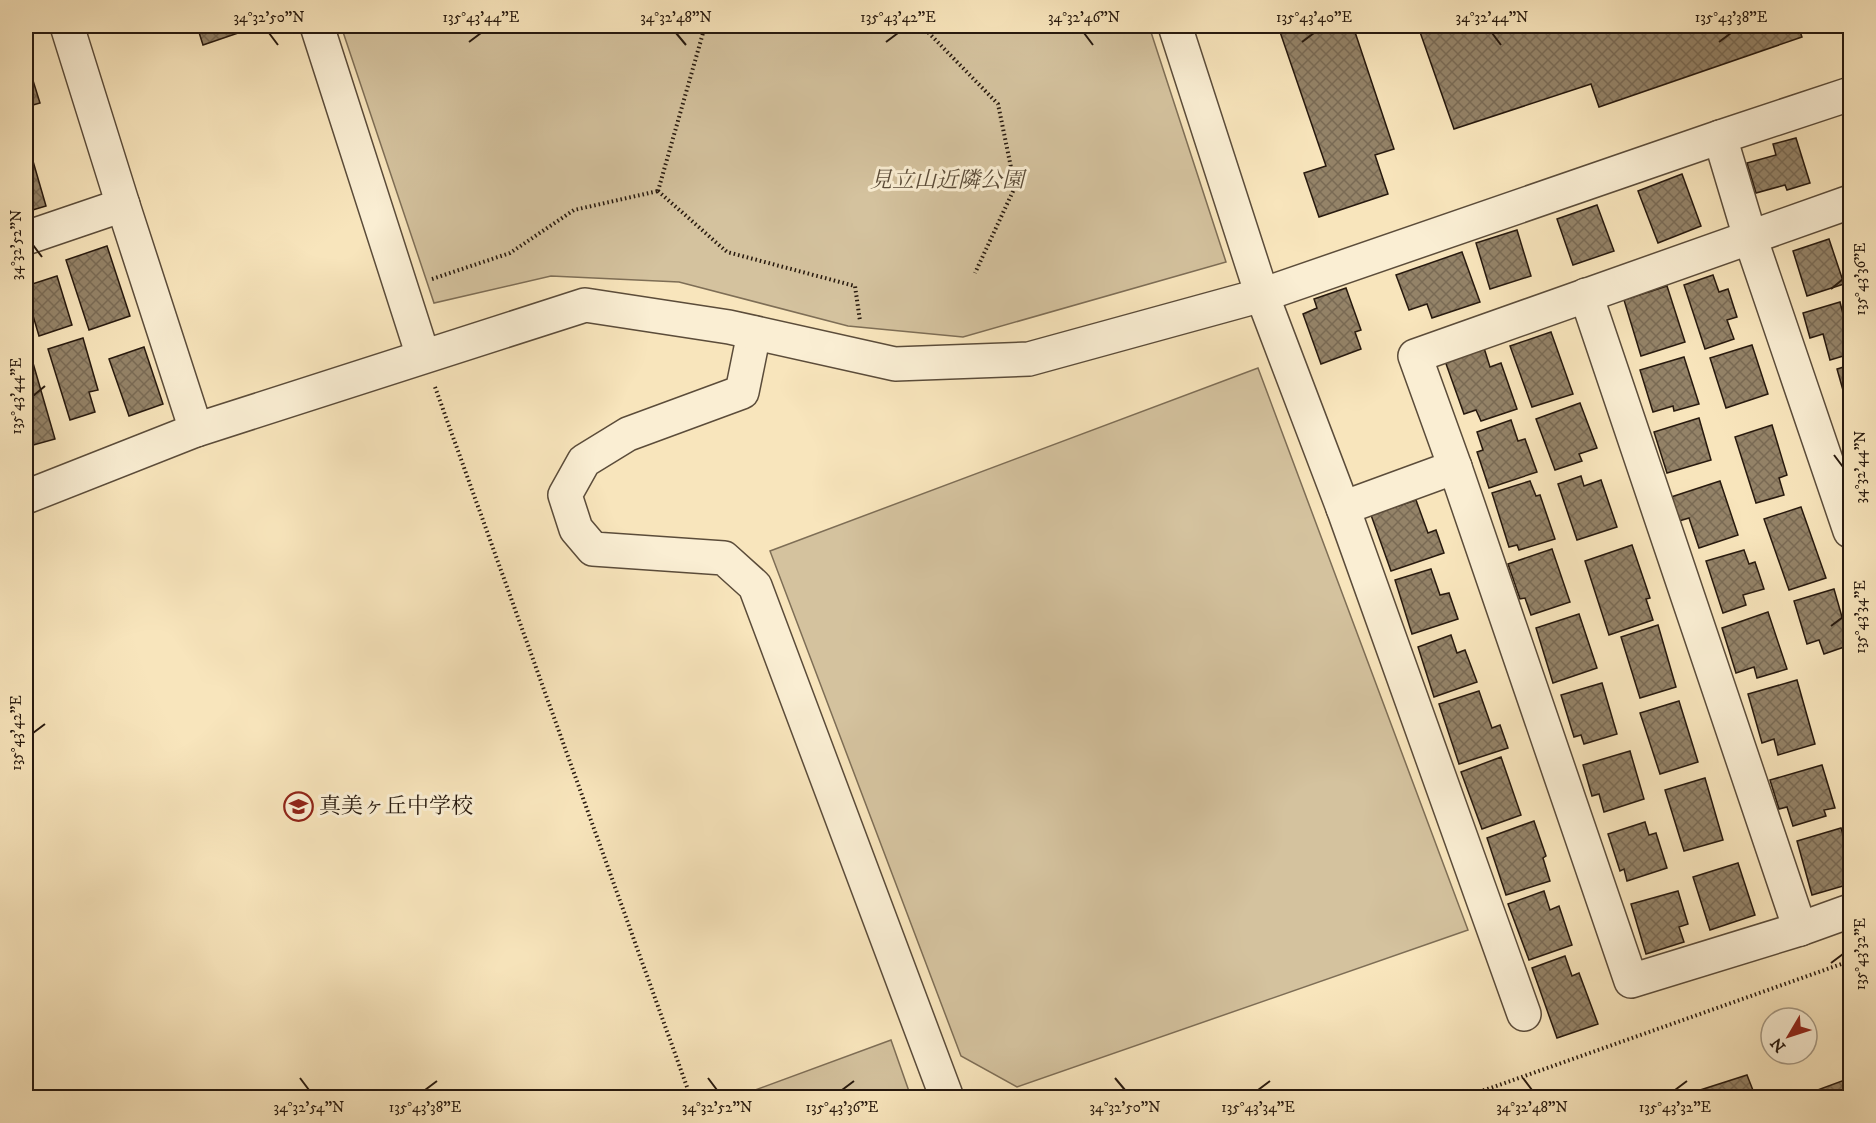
<svg xmlns="http://www.w3.org/2000/svg" width="1876" height="1123" viewBox="0 0 1876 1123" font-family="'IM FELL DW Pica','Noto Serif JP',serif">
<style>
.green{fill:#d4c29e;stroke:#7e6e56;stroke-width:1.5}
.building{fill:url(#building-cross-hatch);stroke:#27190e;stroke-width:1.5}
.lines{fill:none;stroke-linecap:round;stroke-linejoin:round}
.minor-casing{stroke:#5b4c3a;stroke-width:36}
.path{stroke:#27190e;stroke-width:4;stroke-dasharray:1.5 3;stroke-linecap:butt}
.minor{stroke:#faeed3;stroke-width:33}
.ticks{fill:none;stroke:#27190e;stroke-width:2}
.labels{text-anchor:middle;dominant-baseline:central;stroke-width:6;stroke-linejoin:round;paint-order:stroke}
.park-label{font-size:22px;font-style:italic;fill:#5b4c39;stroke:#faeed3}
.poi-label{font-size:22px;fill:#27190e;stroke:#faeed3;text-anchor:start}
.neatline{fill:none;stroke:#27190e;stroke-width:2}
.ticks-label{font-size:15px;text-anchor:middle;fill:#27190e}
</style>
<defs>
<pattern id="building-cross-hatch" width="8" height="8" patternUnits="userSpaceOnUse" patternTransform="scale(1.5)"><rect width="8" height="8" fill="#948368"/><path d="M0 0l8 8M0 8l8-8" fill="none" stroke="#796a54"/></pattern>
</defs>
<rect width="100%" height="100%" fill="#f8e5bc"/>
<filter id="stains"><feTurbulence type="fractalNoise" baseFrequency=".00333" numOctaves="4"/><feColorMatrix values="0 0 0 0 .2 0 0 0 0 .09 0 0 0 0 .02 0 0 0 .5 -.17"/></filter>
<radialGradient id="worn" r=".72"><stop offset=".6" stop-color="#630" stop-opacity="0"/><stop offset="1" stop-color="#630" stop-opacity=".3"/></radialGradient>
<!-- green -->
<g class="green">
<polygon points="341,26 1149,26 1226,262 963,337 848,326 679,282 551,276 434,303"/>
<polygon points="1258,368 1468,930 1017,1087 961,1056 770,551"/>
<polygon points="891,1040 911,1097 736,1097"/>
</g>
<!-- building -->
<g class="building">
<polygon points="197,26 243,26 244,31 203,45"/>
<polygon points="1278,26 1353,26 1394,149 1375,155 1388,194 1319,217 1304,173 1326,166"/>
<polygon points="1438,26 1798,26 1802,37 1599,107 1591,84 1454,129 1420,32"/>
<polygon points="26,58 40,103 26,107"/>
<polygon points="26,137 46,206 26,212"/>
<polygon points="1796,138 1810,183 1787,190 1785,185 1756,193 1747,163 1776,155 1773,144"/>
<polygon points="1682,174 1701,226 1658,243 1638,191"/>
<polygon points="1597,205 1614,251 1573,265 1557,219"/>
<polygon points="1517,230 1531,276 1490,289 1476,243"/>
<polygon points="1829,239 1844,284 1807,296 1793,251"/>
<polygon points="107,246 130,316 89,330 66,260"/>
<polygon points="1462,252 1480,302 1432,318 1427,304 1409,310 1396,275"/>
<polygon points="1713,275 1719,292 1728,289 1737,317 1727,320 1734,339 1705,349 1684,285"/>
<polygon points="57,276 72,325 39,336 26,292 26,286"/>
<polygon points="1667,286 1685,342 1641,356 1624,300"/>
<polygon points="1346,288 1361,330 1355,332 1361,349 1321,364 1303,314 1317,308 1314,299"/>
<polygon points="1840,302 1845,322 1850,320 1850,354 1830,360 1823,334 1810,338 1803,313"/>
<polygon points="1551,332 1573,394 1532,407 1510,346"/>
<polygon points="83,338 98,390 89,392 95,412 70,420 48,349"/>
<polygon points="1752,345 1768,394 1726,408 1710,358"/>
<polygon points="144,347 163,404 129,416 109,359"/>
<polygon points="1484,348 1490,367 1501,363 1517,409 1481,421 1476,410 1464,414 1445,361"/>
<polygon points="1684,357 1699,404 1674,411 1673,406 1653,412 1640,370"/>
<polygon points="33,363 55,439 26,447 26,366"/>
<polygon points="1850,365 1850,415 1837,369"/>
<polygon points="1580,403 1597,448 1579,454 1582,461 1555,470 1536,419"/>
<polygon points="1699,418 1711,460 1667,473 1654,432"/>
<polygon points="1511,420 1518,441 1525,439 1537,472 1489,488 1477,452 1483,450 1477,432"/>
<polygon points="1772,425 1787,475 1779,478 1784,495 1756,503 1735,437"/>
<polygon points="1581,476 1584,486 1601,480 1617,527 1577,540 1558,484"/>
<polygon points="1530,481 1536,496 1540,495 1555,539 1519,550 1517,545 1509,547 1492,493"/>
<polygon points="1720,481 1738,535 1699,548 1689,518 1679,521 1671,497"/>
<polygon points="1416,500 1428,533 1436,530 1444,553 1391,571 1371,515"/>
<polygon points="1801,507 1826,578 1789,590 1764,519"/>
<polygon points="1632,545 1650,598 1646,599 1653,620 1609,635 1585,561"/>
<polygon points="1552,549 1570,602 1531,615 1525,598 1520,599 1508,564"/>
<polygon points="1744,550 1749,564 1755,562 1764,589 1743,595 1746,605 1723,613 1706,561"/>
<polygon points="1431,569 1440,595 1449,593 1458,619 1412,634 1395,580"/>
<polygon points="1834,589 1850,645 1824,654 1819,640 1807,644 1794,601"/>
<polygon points="1768,612 1787,669 1757,678 1754,667 1736,673 1722,628"/>
<polygon points="1579,614 1597,668 1553,683 1536,628"/>
<polygon points="1658,625 1676,687 1640,698 1621,637"/>
<polygon points="1451,635 1457,653 1465,650 1477,682 1434,697 1418,647"/>
<polygon points="1797,680 1815,744 1778,755 1774,739 1762,743 1748,694"/>
<polygon points="1602,683 1617,734 1584,744 1581,735 1574,737 1561,695"/>
<polygon points="1479,691 1492,728 1500,725 1508,748 1459,764 1439,704"/>
<polygon points="1679,701 1698,762 1660,774 1640,713"/>
<polygon points="1630,751 1644,799 1604,812 1599,794 1592,796 1583,765"/>
<polygon points="1501,757 1521,815 1482,829 1461,772"/>
<polygon points="1822,765 1835,808 1824,810 1826,816 1793,826 1787,807 1779,809 1770,780"/>
<polygon points="1705,778 1723,840 1684,851 1665,790"/>
<polygon points="1534,821 1546,856 1543,858 1550,881 1506,895 1487,838"/>
<polygon points="1645,822 1649,835 1656,833 1667,868 1627,881 1624,869 1620,871 1608,834"/>
<polygon points="1841,828 1850,858 1850,884 1812,895 1797,841"/>
<polygon points="1738,863 1755,915 1710,930 1693,877"/>
<polygon points="1544,891 1550,910 1559,906 1572,945 1529,960 1508,904"/>
<polygon points="1678,891 1688,924 1679,927 1684,942 1646,954 1631,904"/>
<polygon points="1565,956 1572,976 1579,973 1598,1024 1557,1038 1532,968"/>
<polygon points="1747,1075 1756,1098 1700,1098 1697,1091"/>
<polygon points="1850,1078 1850,1098 1796,1098"/>
</g>
<g class="lines">
<defs>
<g id="minor">
<polyline points="67,26 123,205 196,430"/>
<polyline points="317,26 423,356"/>
<polyline points="1175,26 1262,295 1343,508 1524,1014"/>
<polyline points="1720,137 1750,237 1850,531"/>
<polyline points="1850,202 1415,356 1455,467 1631,981 1800,929 1850,911"/>
<polyline points="26,238 123,205"/>
<polyline points="1586,295 1800,929"/>
<polyline points="754,333 742,392 628,434 584,461 565,495 576,529 593,549 724,558 755,586 947,1098"/>
<polyline points="26,497 196,430 585,305 729,327 895,364 1029,359 1262,295 1720,137 1850,94"/>
<polyline points="1343,508 1455,467"/>
</g>
</defs>
<!-- minor casing -->
<use href="#minor" class="minor-casing"/>
<!-- path -->
<g class="path">
<polyline points="922,26 998,104 1015,187 975,273"/>
<polyline points="658,191 727,252 855,286 860,321"/>
<polyline points="658,191 705,26"/>
<polyline points="432,279 510,253 574,210 658,191"/>
<polyline points="435,387 691,1098"/>
<polyline points="1462,1098 1850,961"/>
</g>
<!-- minor -->
<use href="#minor" class="minor"/>
</g>
<!-- ticks -->
<path class="ticks" d="M269 33 278 45M676 33 686 45M1084 33 1093 45M1492 33 1501 45M469 42 481 33M886 42 898 33M1302 42 1314 33M1719 42 1731 33M33 245 42 257M1831 289 1843 279M33 396 45 386M1834 455 1843 467M1831 626 1843 617M33 733 45 724M1831 963 1843 954M300 1078 309 1090M708 1078 717 1090M1115 1078 1125 1090M1523 1078 1532 1090M425 1090 437 1081M842 1090 854 1081M1258 1090 1270 1081M1675 1090 1687 1081"/>
<!-- icons -->
<defs>
<symbol id="school-ring" viewBox="-11 -11 22 22"><circle r="9.5" fill="#faeed3" stroke="#8f2418" stroke-width="1.5"/><path d="M0-5L7-2L0 1L-7-2ZM-4 1L0 2.5L4 1V4Q0 6-4 4Z" fill="#8f2418"/></symbol>
</defs>
<g fill-rule="evenodd">
<use href="#school-ring" x="282" y="790" width="33" height="33"/>
</g>
<g class="labels">
<!-- park labels -->
<g class="park-label">
<text x="947" y="180">見立山近隣公園</text>
</g>
<!-- poi labels -->
<g class="poi-label">
<text x="319" y="806">真美ヶ丘中学校</text>
</g>
</g>
<!-- margin -->
<rect width="1876" height="1123" fill="none" stroke="#f8e5bc" stroke-width="66"/>
<!-- north arrow -->
<g transform="translate(1789 1036) rotate(231)"><circle r="28" fill="#faeed3" stroke="#a69984" stroke-width="1.5"/>
<path d="M0-4.5L10 22L0 15L-10 22Z" fill="#8f2418"/>
<text y="-9" font-size="16" font-weight="bold" text-anchor="middle" fill="#27190e">N</text>
</g>
<rect x="33" y="33" width="1810" height="1057" class="neatline"/>
<g class="ticks-label">
<text x="269" y="22">34°32'50"N</text>
<text x="481" y="22">135°43'44"E</text>
<text x="676" y="22">34°32'48"N</text>
<text x="898" y="22">135°43'42"E</text>
<text x="1084" y="22">34°32'46"N</text>
<text x="1314" y="22">135°43'40"E</text>
<text x="1492" y="22">34°32'44"N</text>
<text x="1731" y="22">135°43'38"E</text>
<text transform="translate(16 245) rotate(-90)" y="5">34°32'52"N</text>
<text transform="translate(1860 279) rotate(-90)" y="5">135°43'36"E</text>
<text transform="translate(16 396) rotate(-90)" y="5">135°43'44"E</text>
<text transform="translate(1860 467) rotate(-90)" y="5">34°32'44"N</text>
<text transform="translate(1860 617) rotate(-90)" y="5">135°43'34"E</text>
<text transform="translate(16 733) rotate(-90)" y="5">135°43'42"E</text>
<text transform="translate(1860 954) rotate(-90)" y="5">135°43'32"E</text>
<text x="309" y="1112">34°32'54"N</text>
<text x="425" y="1112">135°43'38"E</text>
<text x="717" y="1112">34°32'52"N</text>
<text x="842" y="1112">135°43'36"E</text>
<text x="1125" y="1112">34°32'50"N</text>
<text x="1258" y="1112">135°43'34"E</text>
<text x="1532" y="1112">34°32'48"N</text>
<text x="1675" y="1112">135°43'32"E</text>
</g>
<rect width="100%" height="100%" filter="url(#stains)"/>
<rect width="100%" height="100%" fill="url(#worn)"/>
</svg>
